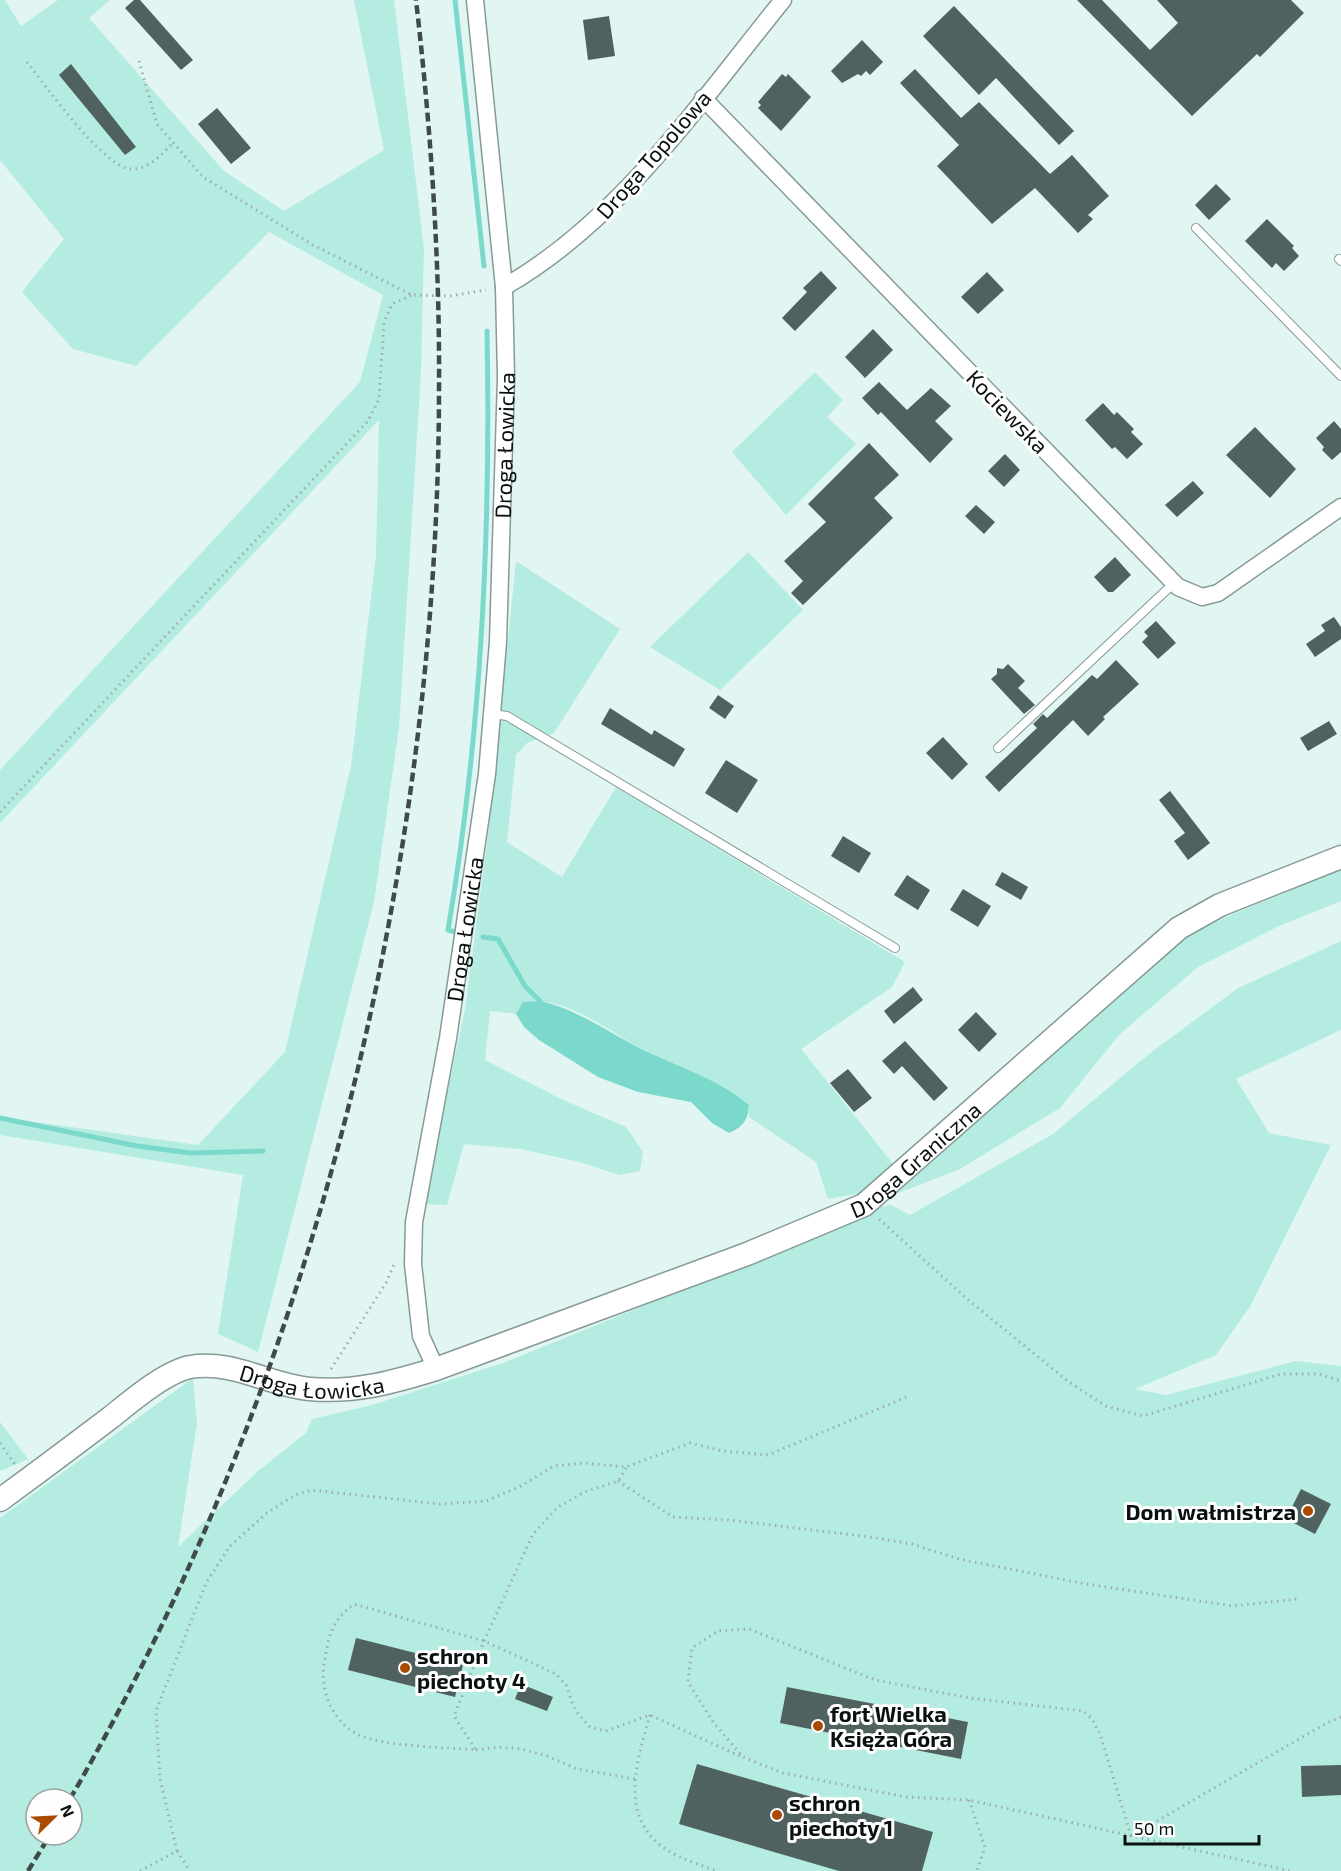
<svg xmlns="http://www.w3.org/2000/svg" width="1341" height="1871" viewBox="0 0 1341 1871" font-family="'Exo 2',sans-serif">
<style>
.green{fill:#b4ece2;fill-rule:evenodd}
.water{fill:#7bd9cb}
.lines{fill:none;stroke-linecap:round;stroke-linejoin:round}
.stream{stroke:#7bd9cb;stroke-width:5}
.building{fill:#50625f}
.lane-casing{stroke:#869a96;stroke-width:10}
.street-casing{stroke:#869a96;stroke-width:19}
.secondary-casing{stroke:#869a96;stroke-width:25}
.path{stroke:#9dadaa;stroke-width:3;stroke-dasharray:1.5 4.5;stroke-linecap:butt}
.lane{stroke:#fff;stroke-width:8}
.street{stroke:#fff;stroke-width:16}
.secondary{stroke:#fff;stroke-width:22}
.rail{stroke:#404a49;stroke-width:4.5;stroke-dasharray:9 4.5;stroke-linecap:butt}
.poi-dot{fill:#aa4a00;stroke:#fefefe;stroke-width:2}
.labels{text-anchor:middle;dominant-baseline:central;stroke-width:6;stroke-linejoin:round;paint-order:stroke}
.street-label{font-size:22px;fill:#09100f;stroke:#fefefe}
.poi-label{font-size:22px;font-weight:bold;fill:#09100f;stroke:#fefefe;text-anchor:start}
</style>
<rect width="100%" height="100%" fill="#e1f6f2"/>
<!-- green -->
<g class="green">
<polygon points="0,0 5,0 21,26 58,0 110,0 89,18 224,171 284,211 384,150 354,0 394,0 424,249 421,372 399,728 374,902 258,1352 218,1334 243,1175 0,1135 0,1117 198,1145 285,1052 351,766 376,555 379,420 0,823 0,770 360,382 383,295 269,232 136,366 73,349 22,292 64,239 0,160"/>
<polygon points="815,372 843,400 827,417 856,444 786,515 732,452"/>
<polygon points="748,552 803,610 720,690 650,647"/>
<path d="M516 561 620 629 554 733 527 743 516 755 507 842 562 877 616 787 905 962 892 987 801 1049 894 1165 862 1193 828 1199 816 1162 749 1117V1105C719 1079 679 1068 644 1050 617 1036 589 1014 559 1005 547 1001 536 1001 523 1002L516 1014 490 1011 485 1060 561 1099 626 1127 643 1152 640 1171 619 1175 583 1163 521 1149 464 1144 447 1205 424 1204 465 1009 489 828Z"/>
<polygon points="1341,870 1341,901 1279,926 1198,967 1119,1035 1060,1108 960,1169 896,1194 1185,938 1228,916"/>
<path d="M1341 941V1030L1236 1079 1269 1133 1331 1145 1251 1305 1216 1355 1135 1389 1166 1395 1296 1361 1341 1366V1871H0V1518L193 1378 197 1423 178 1547 258 1471 306 1433 312 1419 372 1405 503 1363 717 1276 837 1215 891 1205 910 1215 1053 1134 1149 1054 1238 988ZM36 1799H72V1835H36Z"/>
<polygon points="0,1422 28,1459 1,1471 0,1469"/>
</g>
<!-- water -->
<path class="water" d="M540 1001C581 1010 614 1037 652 1054 685 1069 721 1081 749 1105 748 1120 743 1127 729 1133L712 1123 691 1102 638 1092 598 1077 539 1040 524 1027 516 1014 523 1002Z"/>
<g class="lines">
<!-- stream -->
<g class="stream">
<polyline points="455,0 484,266"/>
<path d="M459 933 448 930C482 731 491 532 487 331"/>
<polyline points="483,937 498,939 525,986 540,1001"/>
<polyline points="0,1118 137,1146 190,1153 263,1151"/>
</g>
</g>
<!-- building -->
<g class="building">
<polygon points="134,0 140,0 193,60 181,70 125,8"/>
<polygon points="1077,0 1102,0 1150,50 1178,23 1157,0 1291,0 1304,13 1260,57 1257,54 1192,116"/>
<polygon points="954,6 1074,131 1059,145 996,78 979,95 923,36"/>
<polygon points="609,16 615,56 588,60 583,20"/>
<polygon points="862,40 883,62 870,75 866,71 861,76 858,74 842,83 831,71"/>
<polygon points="71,64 136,147 125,155 59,75"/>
<polygon points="915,69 961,118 979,102 1050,174 1072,155 1109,196 1088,215 1093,219 1078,233 1035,188 992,224 937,166 959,145 900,83"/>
<polygon points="782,74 786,77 788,74 811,97 781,131 758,108 761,105 758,102"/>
<polygon points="217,108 251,148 231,164 198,124"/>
<polygon points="1216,184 1231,199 1209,220 1195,205"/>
<polygon points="1267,219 1294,246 1292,248 1299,256 1284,271 1276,263 1272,268 1245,241"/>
<polygon points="821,271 837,288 795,331 782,318 807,292 803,288"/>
<polygon points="987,272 1004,290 978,314 961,297"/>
<polygon points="873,329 893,350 865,378 845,357"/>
<polygon points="879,382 907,410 931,388 951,406 935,421 953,439 930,463 881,412 878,415 862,398"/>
<polygon points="1103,403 1114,415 1117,412 1134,429 1131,432 1143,444 1127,459 1115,447 1112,449 1085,420"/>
<polygon points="1334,421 1341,429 1341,452 1332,460 1322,450 1324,447 1316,438"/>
<polygon points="1255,427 1296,469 1270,498 1226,455"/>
<polygon points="869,443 899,475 874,498 893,518 803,605 791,593 803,581 784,561 826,522 808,504"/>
<polygon points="1005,454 1020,470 1004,487 988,471"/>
<polygon points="1193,481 1204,493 1177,517 1165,505"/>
<polygon points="976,505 995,522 984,534 965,516"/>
<polygon points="1115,557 1131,575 1113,592 1108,592 1094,577"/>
<polygon points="1334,617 1341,627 1341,639 1315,657 1306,644 1325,631 1321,625"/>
<polygon points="1156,621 1176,643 1158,659 1142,642 1148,636 1144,632"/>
<polygon points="1116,660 1139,684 1103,717 1105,719 1088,736 1073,720 999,792 985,777 1037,728 1033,724 1043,714 1047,718 1092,675 1097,679"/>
<polygon points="1008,664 1025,681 1018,688 1035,705 1024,714 991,679 997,674 997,668 1003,669"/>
<polygon points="718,695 734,706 725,719 709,708"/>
<polygon points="610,708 652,735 654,730 685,749 674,767 601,724"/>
<polygon points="1329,721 1337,734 1308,751 1300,738"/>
<polygon points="943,737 968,764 952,780 926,753"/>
<polygon points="726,760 758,780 737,813 705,793"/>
<polygon points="1170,791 1210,843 1188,860 1174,841 1185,833 1159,800"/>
<polygon points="843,836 871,853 859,873 831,856"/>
<polygon points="1002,872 1028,887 1021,900 995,885"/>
<polygon points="907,875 930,890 918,910 894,895"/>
<polygon points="963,889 991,906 978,927 950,910"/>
<polygon points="913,987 923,1000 894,1024 884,1011"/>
<polygon points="976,1012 997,1034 979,1052 958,1030"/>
<polygon points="905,1041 948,1088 934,1101 902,1066 894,1074 882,1061"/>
<polygon points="848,1069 872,1098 854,1112 830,1083"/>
<polygon points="1301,1489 1331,1504 1315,1534 1286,1519"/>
<polygon points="356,1638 463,1665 455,1697 348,1670"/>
<polygon points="521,1684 553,1697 547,1711 515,1699"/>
<polygon points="787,1687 968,1722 961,1759 780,1723"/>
<polygon points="697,1764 933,1832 922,1871 839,1871 679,1824"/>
<polygon points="1341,1765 1341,1795 1302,1797 1301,1766"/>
</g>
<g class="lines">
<defs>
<g id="lane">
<polyline points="1196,228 1341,376"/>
<polyline points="1339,259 1341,261"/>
<polyline points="492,714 507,716 895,948"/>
<polyline points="998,748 1174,583"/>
</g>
<g id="street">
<polyline points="703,98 1178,587 1202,597 1218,593 1341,507"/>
<path d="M504 287C620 221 700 102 783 0"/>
<path id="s1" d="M436 1369 421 1336 413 1264 414 1222 448 1038 487 774 498 642 506 377 504 287 475 0"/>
</g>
<g id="secondary">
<path id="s2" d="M0 1500C37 1473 73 1446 110 1418 130 1402 165 1372 190 1367 234 1360 268 1385 310 1389 355 1393 394 1382 436 1369L747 1254 864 1205 1179 928 1220 905 1341 857"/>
</g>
</defs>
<!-- lane casing -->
<use href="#lane" class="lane-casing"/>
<!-- street casing -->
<use href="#street" class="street-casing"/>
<!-- secondary casing -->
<use href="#secondary" class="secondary-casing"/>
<!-- path -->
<g class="path">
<polyline points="139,61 157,124 203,177 313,245 412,295 450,296 486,290"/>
<path d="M27 62C45 85 104 168 131 169 148 170 162 154 173 143"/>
<polyline points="0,812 368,421 379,399 384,322 392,304 412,295"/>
<polyline points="879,1219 967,1299 1069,1382 1106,1406 1143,1416 1281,1374 1318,1374 1341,1381"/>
<polyline points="331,1369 386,1283 395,1262"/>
<polyline points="0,1443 16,1466"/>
<path d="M626 1468 618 1481 585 1492 558 1507 533 1534 484 1641 454 1716 476 1750C446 1747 382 1747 357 1734 332 1721 320 1690 324 1664 329 1636 330 1622 354 1604L484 1641 556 1674 566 1685 575 1710 590 1727 606 1731 650 1715 742 1757"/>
<polyline points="618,1481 673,1517 728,1520 863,1536 912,1544 959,1559 1086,1584 1233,1606 1297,1599"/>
<path d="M650 1715C635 1767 616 1826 678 1856 690 1862 704 1866 717 1871"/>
<polyline points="476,1750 498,1747 522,1749 547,1756 577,1769 635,1779"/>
<polyline points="969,1800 985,1847 977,1871"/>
<polyline points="1131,1836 1100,1734 1092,1719 1083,1711 970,1698 875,1680 749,1629 718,1631 692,1648 688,1682 713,1722 743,1757 783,1773 906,1797 969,1800 1291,1871"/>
<polyline points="1131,1836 1325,1724 1341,1717"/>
<polyline points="177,1851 190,1871"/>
<polyline points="140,1871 177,1851 160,1779 156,1711 206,1583 230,1546 267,1513 295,1495 311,1490 440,1504 486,1501 521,1486 554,1466 584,1463 626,1467 690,1443 723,1451 768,1455 909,1396"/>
</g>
<!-- lane -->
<use href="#lane" class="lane"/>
<!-- street -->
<use href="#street" class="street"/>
<!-- secondary -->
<use href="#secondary" class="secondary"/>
<!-- rail -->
<g class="rail">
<path d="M70 1799C313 1380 438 875 439 392 440 261 431 130 416 0"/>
<polyline points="28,1871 50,1835"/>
</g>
</g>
<!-- markers -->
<g class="poi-dot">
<circle cx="1308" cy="1511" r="6"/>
<circle cx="405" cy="1668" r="6"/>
<circle cx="818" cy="1726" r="6"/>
<circle cx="777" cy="1815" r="6"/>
</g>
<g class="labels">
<!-- street labels -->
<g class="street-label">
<text transform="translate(653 154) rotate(-49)">Droga Topolowa</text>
<text transform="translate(1008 411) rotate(46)">Kociewska</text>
<text stroke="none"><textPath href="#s1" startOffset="934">Droga Łowicka</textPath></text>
<text stroke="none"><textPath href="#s1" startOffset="448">Droga Łowicka</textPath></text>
<text stroke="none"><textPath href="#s2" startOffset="1011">Droga Graniczna</textPath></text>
<text stroke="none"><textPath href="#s2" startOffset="357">Droga Łowicka</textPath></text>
</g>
<!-- poi labels -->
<g class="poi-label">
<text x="1296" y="1511" text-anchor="end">Dom wałmistrza</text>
<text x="417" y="1655">schron<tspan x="417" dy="25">piechoty 4</tspan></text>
<text x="830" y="1713">fort Wielka<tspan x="830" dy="25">Księża Góra</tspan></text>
<text x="789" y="1802">schron<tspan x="789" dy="25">piechoty 1</tspan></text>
</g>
</g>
<!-- north arrow -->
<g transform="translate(54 1817) rotate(66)"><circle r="28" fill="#fefefe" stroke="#9c9f9e" stroke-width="1.5"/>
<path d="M0-4.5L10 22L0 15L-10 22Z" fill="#aa4a00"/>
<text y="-9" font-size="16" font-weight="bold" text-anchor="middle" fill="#09100f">N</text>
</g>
<!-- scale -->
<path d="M1125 1835v9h134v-9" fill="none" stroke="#09100f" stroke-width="3"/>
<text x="1134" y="1835" font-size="18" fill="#09100f" stroke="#fefefe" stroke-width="4.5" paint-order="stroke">50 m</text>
</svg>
